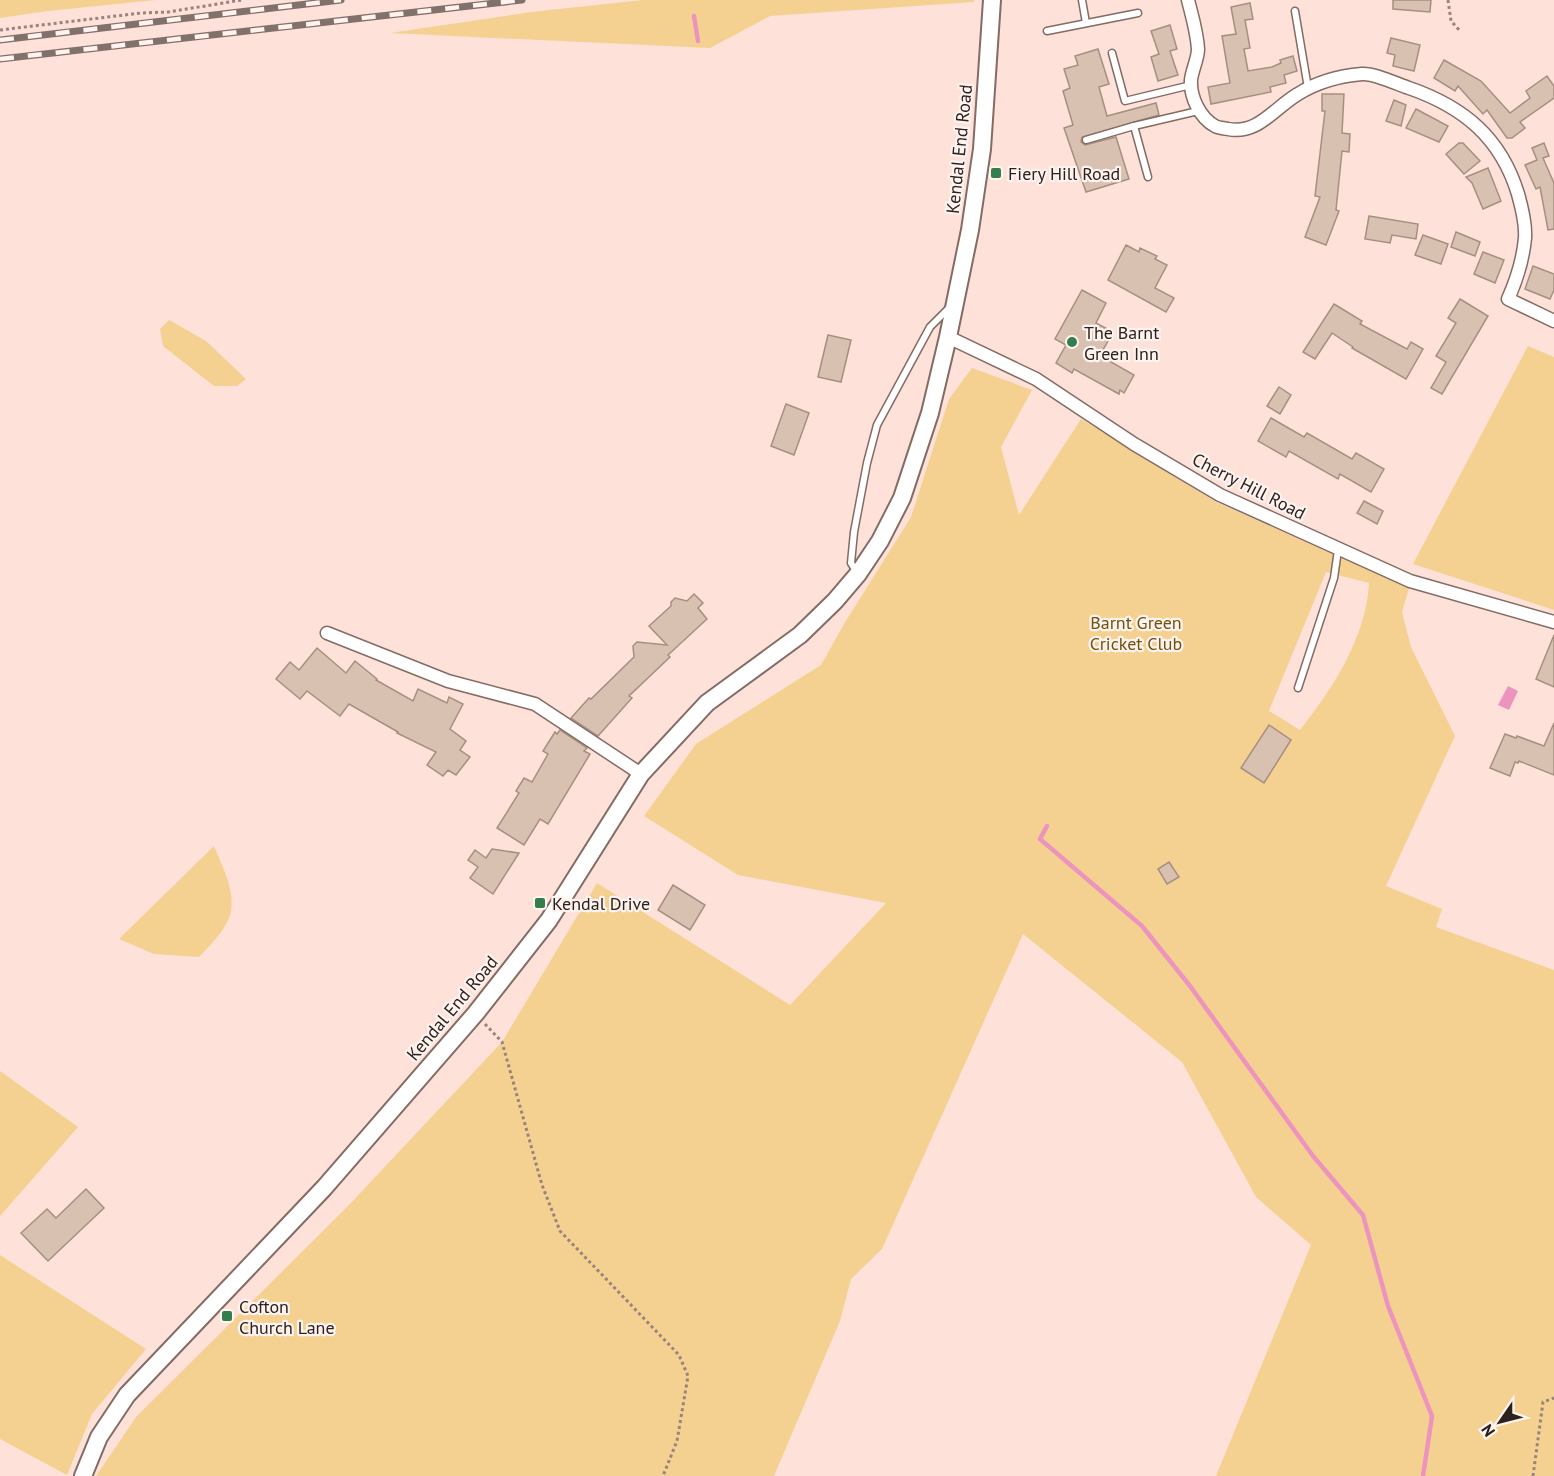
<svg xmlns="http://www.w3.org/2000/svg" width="1554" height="1476" viewBox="0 0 1554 1476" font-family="'PT Sans',sans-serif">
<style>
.green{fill:#f4d190;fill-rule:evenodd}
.water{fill:#ec94bd}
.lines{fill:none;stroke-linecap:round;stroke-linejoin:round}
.stream{stroke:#ec94bd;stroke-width:4.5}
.building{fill:#d8c1b0;stroke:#a59080;stroke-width:1.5}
.lane-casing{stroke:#846b63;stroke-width:9}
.street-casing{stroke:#846b63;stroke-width:15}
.secondary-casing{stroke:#846b63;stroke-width:20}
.path{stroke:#98847e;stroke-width:3;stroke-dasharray:3 3;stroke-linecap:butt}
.lane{stroke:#fff;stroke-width:6}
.street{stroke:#fff;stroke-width:12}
.secondary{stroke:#fff;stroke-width:16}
.rail-casing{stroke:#82706a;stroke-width:7}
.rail{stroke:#fff3ef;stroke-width:4.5;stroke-dasharray:14;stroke-linecap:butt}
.poi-dot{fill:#337e4c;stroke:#fff3ef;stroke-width:2}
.labels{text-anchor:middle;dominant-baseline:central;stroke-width:4.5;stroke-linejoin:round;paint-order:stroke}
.street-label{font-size:18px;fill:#2c211e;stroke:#fff3ef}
.poi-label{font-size:18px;fill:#2c211e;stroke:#fff3ef;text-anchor:start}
.park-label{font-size:18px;fill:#6f520d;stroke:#fff3ef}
</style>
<rect width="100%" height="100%" fill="#fee1d8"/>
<!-- green -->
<g class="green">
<polygon points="0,0 156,0 48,11 0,18"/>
<polygon points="643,0 974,0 974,2 770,16 710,48 390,33 531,12"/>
<polygon points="169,320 206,341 246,379 237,386 214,386 163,346 160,329"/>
<polygon points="1528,346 1554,357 1554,610 1413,564"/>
<path d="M972 368 1032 390 1001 447 1019 515 1081 419 1216 502 1409 588 1402 612 1411 647 1455 736 1386 886 1442 909 1436 927 1554 970V1476H1216L1311 1245 1256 1197 1182 1062 1023 934 882 1249 851 1279 840 1321 774 1476H96L136 1417 348 1206 502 1042 597 883 790 1005 886 903 738 875 644 816 696 744 821 665 844 624 911 517 949 399ZM1326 572 1369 583C1366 638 1333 688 1300 730L1269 711Z"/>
<path d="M214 846C222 866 237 893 230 915 225 931 210 945 199 957L154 954 119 939Z"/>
<polygon points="0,1071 78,1127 0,1216"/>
<polygon points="0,1255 146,1349 92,1414 67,1475 0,1439"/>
</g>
<!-- water -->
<polygon class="water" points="1508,686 1518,691 1509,710 1498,705"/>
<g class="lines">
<!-- stream -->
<g class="stream">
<polyline points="694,16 698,41"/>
<polyline points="1047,826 1040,839 1142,926 1190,986 1313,1156 1363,1215 1388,1306 1432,1416 1423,1476"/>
</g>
</g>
<!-- building -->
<g class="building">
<polygon points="1393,0 1431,0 1430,12 1393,9"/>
<polygon points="1250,3 1253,19 1245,20 1250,48 1244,49 1248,71 1272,67 1281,63 1280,60 1293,56 1297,71 1284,75 1286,83 1270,87 1271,92 1211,104 1208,87 1230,83 1222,36 1236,34 1231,7"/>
<polygon points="1170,25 1177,49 1170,51 1178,75 1158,81 1151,57 1159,54 1151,31"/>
<polygon points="1391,38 1420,45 1414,71 1393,66 1395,55 1387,53"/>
<polygon points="1098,49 1109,84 1099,87 1107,116 1156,103 1159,115 1082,137 1081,142 1085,145 1116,137 1129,179 1086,192 1064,128 1073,125 1063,91 1070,88 1064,69 1078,65 1075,56"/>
<polygon points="1444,60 1481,81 1510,113 1530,98 1526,91 1547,76 1554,86 1554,98 1520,122 1525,128 1512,138 1507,138 1487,110 1483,114 1458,86 1455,91 1434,78"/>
<polygon points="1322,94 1344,94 1342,133 1350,134 1349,152 1342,151 1336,210 1339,211 1326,245 1305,237 1320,197 1315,196 1325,111 1322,111"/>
<polygon points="1394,100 1406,105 1401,126 1386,121"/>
<polygon points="1416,109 1448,126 1439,142 1406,128"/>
<polygon points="1459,143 1463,143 1480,161 1464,174 1446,154"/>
<polygon points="1544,143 1549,156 1543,158 1554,183 1554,229 1548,230 1540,187 1536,189 1525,165 1537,160 1532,148"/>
<polygon points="1488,168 1501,201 1483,209 1472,183 1466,177"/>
<polygon points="1369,216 1418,224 1416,239 1392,235 1390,243 1365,239"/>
<polygon points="1456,232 1480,242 1475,256 1451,247"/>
<polygon points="1423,235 1448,244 1441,264 1415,255"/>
<polygon points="1126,245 1139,252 1140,248 1157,256 1155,259 1167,265 1155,288 1174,298 1166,312 1108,280"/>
<polygon points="1483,252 1504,260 1495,283 1474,274"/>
<polygon points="1533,266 1554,274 1554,290 1550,299 1525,289"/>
<polygon points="1082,290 1106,303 1096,323 1113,332 1103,350 1114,356 1111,362 1134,375 1124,393 1120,390 1119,394 1074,369 1072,373 1056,363 1066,345 1055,339"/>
<polygon points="1460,299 1488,316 1442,394 1431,388 1446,362 1436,356 1456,323 1448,318"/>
<polygon points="1334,304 1362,321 1360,324 1407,349 1411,342 1423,349 1406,379 1352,348 1353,347 1332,333 1315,359 1303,352"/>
<polygon points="828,335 851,340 841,382 818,377"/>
<polygon points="1279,387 1291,395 1280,414 1267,406"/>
<polygon points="786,404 809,413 794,455 771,446"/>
<polygon points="1271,418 1304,437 1307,433 1352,459 1356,453 1384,469 1371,492 1340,474 1338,479 1289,451 1286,457 1258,441"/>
<polygon points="1364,501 1383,511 1377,524 1357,513"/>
<polygon points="694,594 703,603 698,608 707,619 668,655 670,657 629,696 632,698 598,736 571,718 589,698 591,699 634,657 633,646 637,642 667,645 649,626 671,606 671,602 675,598 687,601"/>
<polygon points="1554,635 1554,687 1536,679"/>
<polygon points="317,648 346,673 355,661 377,679 376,680 413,701 418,689 447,703 449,697 463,704 450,729 466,741 460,750 470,757 456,775 448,770 443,776 427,765 436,752 397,733 398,732 349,704 340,716 307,691 300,699 276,679 290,662 299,670"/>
<polygon points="1554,723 1554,775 1519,761 1518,763 1515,762 1510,776 1490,768 1505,734 1516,738 1517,736 1544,746"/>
<polygon points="1269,725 1291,740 1264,783 1241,768"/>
<polygon points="560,730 587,748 584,751 590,754 548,824 540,819 524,845 497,828 519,793 516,791 524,778 532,782 548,754 543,751 555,732 557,734"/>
<polygon points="492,849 519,853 493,894 470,878 478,867 468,860 475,850 486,858"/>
<polygon points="1169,862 1179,877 1167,884 1158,869"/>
<polygon points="673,885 705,905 690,930 658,910"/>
<polygon points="86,1189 104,1208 48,1261 21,1233 47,1209 56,1218"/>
</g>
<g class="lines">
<defs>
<g id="lane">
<polyline points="1082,0 1086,23"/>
<polyline points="1295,11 1308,88"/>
<polyline points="1047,31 1138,13"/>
<polyline points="1112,53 1125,101 1191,85"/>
<polyline points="1134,126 1148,177"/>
<polyline points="1086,140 1134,126 1198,111"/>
<polyline points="856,571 851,563 854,532 867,463 877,425 930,327 950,307"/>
<polyline points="1298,688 1334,578 1338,550"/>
</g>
<g id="street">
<path d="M1188 0C1192 16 1197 32 1198 49 1198 59 1192 70 1191 80 1190 97 1200 118 1215 126 1218 128 1224 128 1228 129 1258 135 1274 108 1298 94 1317 82 1339 76 1362 74 1374 73 1397 84 1409 88 1464 107 1501 138 1518 194 1522 208 1526 224 1525 238 1523 260 1517 279 1508 299L1554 321"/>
<polyline points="948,337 1036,379 1134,444 1220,495 1410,581 1554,622"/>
<polyline points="327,633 448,681 535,704 641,774"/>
</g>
<polyline id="secondary" points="83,1476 99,1437 127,1395 324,1188 476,1013 549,920 641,774 707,703 800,635 835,601 858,574 880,541 902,498 930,413 948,337 970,230 982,149 992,0"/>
</defs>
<!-- lane casing -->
<use href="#lane" class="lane-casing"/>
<!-- street casing -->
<use href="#street" class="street-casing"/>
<!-- secondary casing -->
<use href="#secondary" class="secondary-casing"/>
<!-- path -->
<g class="path">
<polyline points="1448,0 1451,21 1461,32"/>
<polyline points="0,30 141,13 168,12 242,0"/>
<polyline points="485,1024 502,1042 542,1185 560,1231 679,1355 688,1376 677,1441 663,1476"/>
<polyline points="1533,1476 1543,1402 1554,1398"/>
</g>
<!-- lane -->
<use href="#lane" class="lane"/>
<!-- street -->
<use href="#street" class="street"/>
<!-- secondary -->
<use href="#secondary" class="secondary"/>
<defs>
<g id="rail">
<polyline points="0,40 341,0"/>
<polyline points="0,59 522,0"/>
</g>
</defs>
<!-- rail casing -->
<use href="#rail" class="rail-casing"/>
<!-- rail -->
<use href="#rail" class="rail"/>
</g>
<!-- markers -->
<g class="poi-dot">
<rect x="990" y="167" width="12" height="12" rx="3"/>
<circle cx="1072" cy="342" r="6"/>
<rect x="534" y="897" width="12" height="12" rx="3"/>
<rect x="221" y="1310" width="12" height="12" rx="3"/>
</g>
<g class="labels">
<!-- street labels -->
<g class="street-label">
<text transform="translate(959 149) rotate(-84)">Kendal End Road</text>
<text transform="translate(1249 486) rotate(27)">Cherry Hill Road</text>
<text transform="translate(452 1008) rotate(-50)">Kendal End Road</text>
</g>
<!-- poi labels -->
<g class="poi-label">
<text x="1008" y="173">Fiery Hill Road</text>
<text x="1084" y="332">The Barnt<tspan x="1084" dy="21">Green Inn</tspan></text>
<text x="552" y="903">Kendal Drive</text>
<text x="239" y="1306">Cofton<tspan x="239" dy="21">Church Lane</tspan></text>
</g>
<!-- park labels -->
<g class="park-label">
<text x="1136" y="622">Barnt Green<tspan x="1136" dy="21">Cricket Club</tspan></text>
</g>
</g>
<!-- north arrow -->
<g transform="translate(1500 1422) rotate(235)" stroke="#fff3ef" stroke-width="4.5" paint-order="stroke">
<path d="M0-4.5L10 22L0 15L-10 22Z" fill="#2c211e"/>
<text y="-9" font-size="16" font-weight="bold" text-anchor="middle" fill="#2c211e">N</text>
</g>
</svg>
